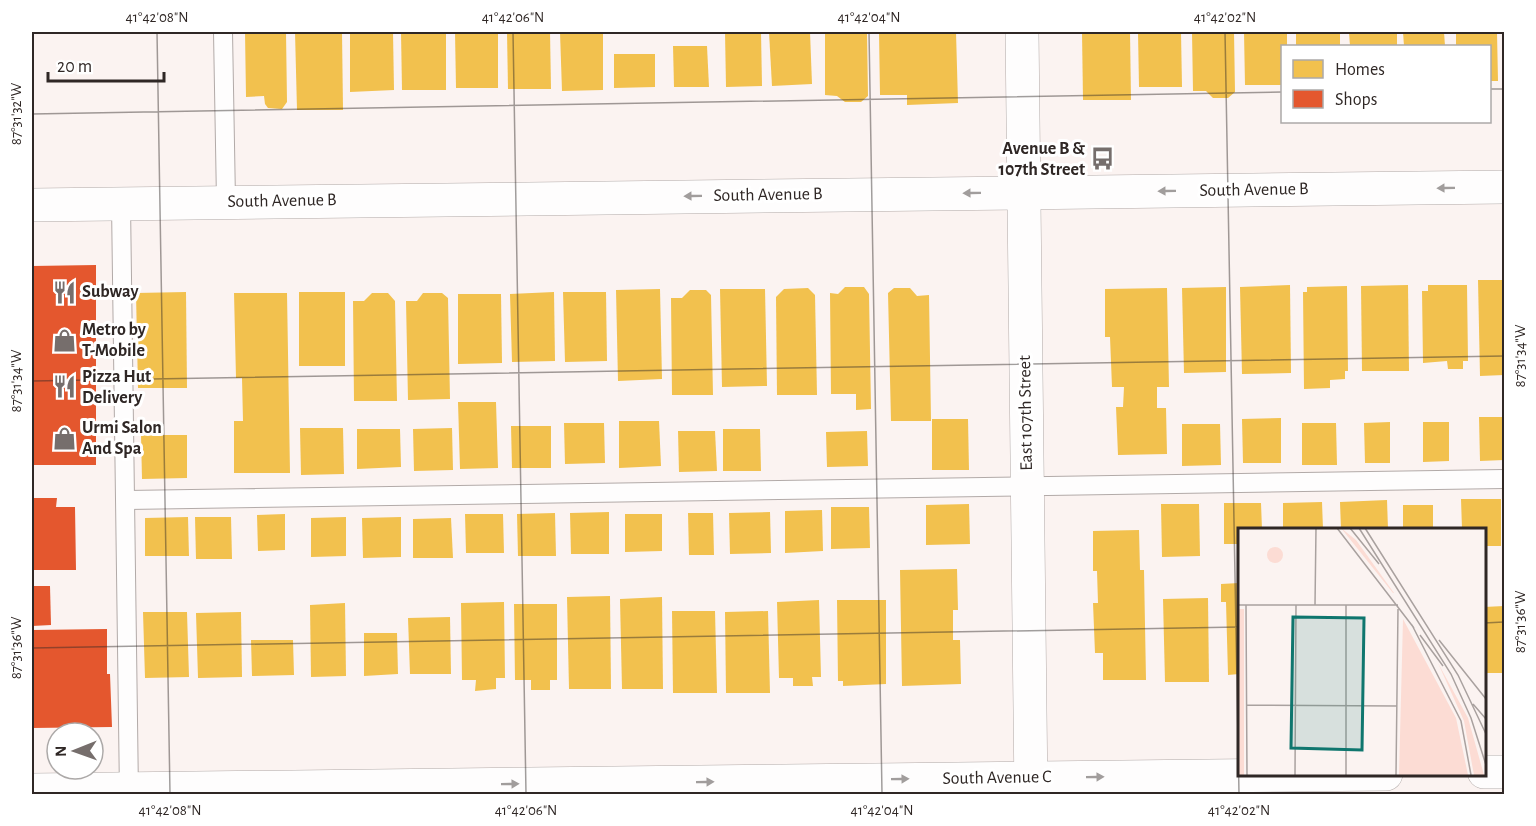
<svg xmlns="http://www.w3.org/2000/svg" width="1536" height="826" viewBox="0 0 1536 826" font-family="'Alegreya Sans',sans-serif">
<style>
.homes{fill:#f2c14e}
.shops{fill:#e4572e}
.lines{fill:none;stroke-linecap:round;stroke-linejoin:round}
.service-casing{stroke:#b2aaa8;stroke-width:20}
.minor-casing{stroke:#b2aaa8;stroke-width:34}
.service{stroke:#fefdfd;stroke-width:18}
.minor{stroke:#fefdfd;stroke-width:33}
.oneway{fill:#a19d9c}
.ticks{fill:none;stroke:#2f2725;stroke-width:1.5;stroke-opacity:0.45}
.labels{text-anchor:middle;dominant-baseline:central;stroke-width:6;stroke-linejoin:round;paint-order:stroke}
.poi-label{font-size:18px;font-weight:bold;fill:#2f2725;stroke:#fff;text-anchor:start}
.street-label{font-size:18px;fill:#2f2725;stroke:#fff}
.inset-road{fill:none;stroke:#a9a19f;stroke-width:1.5}
.view{fill:#0f766e;fill-opacity:0.15;stroke:#0f766e;stroke-width:3}
.inset-edge{fill:none;stroke:#2f2725;stroke-width:3}
.neatline{fill:none;stroke:#2f2725;stroke-width:2}
.ticks-label{font-size:15px;text-anchor:middle;fill:#2f2725}
</style>
<rect width="100%" height="100%" fill="#fbf3f1"/>
<!-- homes -->
<g class="homes">
<polygon points="245,32 286,32 287,102 282,109 268,108 265,104 264,96 246,97"/>
<polygon points="295,32 342,32 343,110 297,110"/>
<polygon points="350,32 393,32 394,90 350,92"/>
<polygon points="401,32 446,32 446,90 402,90"/>
<polygon points="455,32 498,32 498,88 456,88"/>
<polygon points="507,32 550,32 551,89 508,89"/>
<polygon points="560,32 603,32 603,90 562,91"/>
<polygon points="725,32 761,32 762,86 726,87"/>
<polygon points="769,32 810,32 812,84 772,86"/>
<polygon points="825,32 867,32 868,96 861,102 845,102 837,96 825,95"/>
<polygon points="879,32 956,32 958,103 907,105 907,95 880,95"/>
<polygon points="1082,32 1130,32 1131,100 1083,100"/>
<polygon points="1138,32 1181,32 1182,87 1139,87"/>
<polygon points="1192,32 1234,32 1235,92 1228,98 1213,98 1206,91 1193,91"/>
<polygon points="1244,32 1287,32 1287,46 1282,46 1282,85 1245,85"/>
<rect x="1296" y="32" width="44" height="14"/>
<polygon points="1349,32 1397,32 1397,46 1350,46"/>
<polygon points="1403,32 1444,32 1445,46 1404,46"/>
<polygon points="1456,32 1497,32 1498,81 1490,81 1490,46 1456,46"/>
<polygon points="673,46 707,46 709,87 674,87"/>
<polygon points="614,54 655,54 655,87 614,88"/>
<polygon points="1478,280 1504,280 1504,375 1480,376"/>
<polygon points="1290,285 1291,373 1242,374 1240,287"/>
<polygon points="1408,285 1409,371 1362,371 1361,286"/>
<polygon points="1428,285 1467,285 1468,361 1463,361 1463,369 1448,369 1447,361 1423,363 1422,291 1428,291"/>
<polygon points="1347,286 1348,371 1345,371 1345,379 1330,380 1330,388 1304,389 1303,292 1307,292 1307,287"/>
<polygon points="845,287 864,287 869,294 871,409 856,410 856,394 831,394 830,293 838,294"/>
<polygon points="1226,287 1226,372 1184,373 1182,288"/>
<polygon points="808,288 815,295 817,395 777,395 776,297 784,289"/>
<polygon points="894,288 910,288 917,296 929,295 931,421 891,421 888,293"/>
<polygon points="1167,288 1169,387 1157,387 1157,408 1166,408 1167,454 1118,455 1116,407 1123,407 1124,387 1112,387 1110,337 1105,337 1105,289"/>
<polygon points="660,289 662,379 618,381 616,290"/>
<polygon points="720,289 765,289 767,386 722,387"/>
<polygon points="690,290 706,290 711,295 713,395 672,395 671,298 682,298"/>
<polygon points="186,292 187,388 138,388 136,293"/>
<rect x="299" y="292" width="46" height="74"/>
<polygon points="554,292 555,361 512,362 510,294"/>
<polygon points="563,292 606,292 607,361 565,362"/>
<polygon points="234,293 287,293 290,473 234,473 234,421 243,421 242,378 236,378"/>
<polygon points="372,293 388,293 395,301 397,401 354,401 353,301 364,301"/>
<polygon points="423,293 442,293 448,298 450,399 408,400 406,301 417,301"/>
<polygon points="458,294 501,294 502,363 458,364"/>
<polygon points="458,402 496,402 498,468 460,469"/>
<polygon points="1479,417 1504,417 1504,460 1480,461"/>
<polygon points="1281,418 1281,463 1243,463 1242,419"/>
<polygon points="932,419 968,419 969,470 932,470"/>
<polygon points="619,421 659,421 661,466 619,468"/>
<polygon points="1390,422 1390,463 1365,463 1364,423"/>
<polygon points="1423,422 1449,422 1449,461 1423,462"/>
<polygon points="564,423 604,423 605,463 565,464"/>
<polygon points="1302,423 1336,423 1337,465 1302,465"/>
<polygon points="1182,424 1220,424 1221,465 1182,466"/>
<polygon points="511,426 551,426 551,468 512,468"/>
<polygon points="300,428 343,428 344,474 301,475"/>
<polygon points="452,428 453,470 414,471 413,429"/>
<polygon points="357,429 400,429 401,467 357,469"/>
<polygon points="723,429 760,429 761,471 723,471"/>
<polygon points="678,431 715,431 717,471 679,472"/>
<polygon points="867,431 868,466 827,467 826,432"/>
<polygon points="141,435 187,435 187,478 142,479"/>
<polygon points="1461,499 1501,499 1501,546 1484,546 1484,529 1462,529"/>
<polygon points="1387,500 1388,529 1341,529 1340,502"/>
<polygon points="1322,502 1323,529 1283,529 1283,503"/>
<polygon points="1224,503 1261,503 1262,529 1239,529 1239,544 1224,544"/>
<polygon points="969,504 970,544 926,545 926,505"/>
<polygon points="1161,504 1199,504 1200,556 1162,557"/>
<rect x="1403" y="505" width="30" height="24"/>
<polygon points="831,507 869,507 870,548 831,549"/>
<polygon points="822,510 823,551 785,553 785,511"/>
<polygon points="609,512 609,554 571,554 570,513"/>
<polygon points="770,512 771,553 730,554 729,513"/>
<polygon points="555,513 556,556 518,556 517,514"/>
<polygon points="688,513 713,513 714,555 689,555"/>
<polygon points="285,514 285,550 258,551 257,515"/>
<polygon points="465,514 503,514 504,553 466,553"/>
<polygon points="625,514 662,514 662,551 625,552"/>
<polygon points="188,517 189,556 145,556 145,518"/>
<polygon points="195,517 231,517 232,559 196,559"/>
<polygon points="346,517 346,556 311,557 311,518"/>
<polygon points="401,517 401,557 363,558 362,518"/>
<polygon points="451,518 453,558 413,558 413,519"/>
<polygon points="1139,530 1140,570 1144,570 1146,680 1103,680 1103,653 1095,653 1093,603 1098,603 1097,571 1093,571 1093,531"/>
<polygon points="957,569 958,610 953,610 953,640 960,640 961,684 902,686 900,570"/>
<polygon points="1239,583 1239,674 1228,675 1226,602 1221,602 1221,584"/>
<polygon points="610,596 611,689 569,689 567,597"/>
<polygon points="662,597 663,689 622,689 620,599"/>
<polygon points="1208,598 1209,682 1165,682 1163,599"/>
<polygon points="819,600 821,677 812,677 813,686 793,686 793,678 779,678 777,602"/>
<polygon points="837,600 886,600 886,684 843,686 843,681 838,681"/>
<polygon points="504,602 505,678 496,678 496,689 475,691 476,680 462,680 461,603"/>
<polygon points="345,603 346,676 311,677 310,605"/>
<polygon points="514,604 557,604 557,680 550,680 550,690 531,690 531,680 515,680"/>
<polygon points="1504,606 1504,673 1484,673 1484,607"/>
<polygon points="672,611 715,611 717,693 673,693"/>
<polygon points="768,611 770,693 726,693 725,612"/>
<polygon points="143,612 187,612 189,677 145,678"/>
<polygon points="241,612 242,677 198,678 196,613"/>
<polygon points="450,617 451,674 410,674 408,618"/>
<polygon points="364,633 397,633 398,674 364,676"/>
<polygon points="251,640 293,640 294,675 252,676"/>
</g>
<!-- shops -->
<g class="shops">
<polygon points="96,265 96,465 32,465 32,266"/>
<polygon points="32,498 57,498 56,507 75,507 76,570 32,570"/>
<polygon points="32,586 50,586 51,625 32,626"/>
<polygon points="107,629 107,674 110,674 112,727 32,728 32,630"/>
</g>
<g class="lines">
<defs>
<g id="service">
<polyline points="223,32 226,201"/>
<polyline points="121,204 129,794"/>
<polyline points="127,500 1504,479"/>
</g>
<g id="minor">
<polyline points="1022,32 1031,794"/>
<polyline points="32,205 1504,187"/>
<polyline points="1484,772 1504,772"/>
<polyline points="32,790 1386,774"/>
</g>
</defs>
<!-- service casing -->
<use href="#service" class="service-casing"/>
<!-- minor casing -->
<use href="#minor" class="minor-casing"/>
<!-- service -->
<use href="#service" class="service"/>
<!-- minor -->
<use href="#minor" class="minor"/>
</g>
<!-- one-way arrows -->
<defs><path id="oneway-solid" d="M-6-.8H1V-3.2L6.5 0L1 3.2V.8H-6Z" transform="scale(1.5)"/></defs>
<g class="oneway">
<use href="#oneway-solid" transform="translate(1446 188) rotate(179)"/>
<use href="#oneway-solid" transform="translate(1167 191) rotate(179)"/>
<use href="#oneway-solid" transform="translate(972 193) rotate(179)"/>
<use href="#oneway-solid" transform="translate(693 196) rotate(179)"/>
<use href="#oneway-solid" transform="translate(1095 777) rotate(-1)"/>
<use href="#oneway-solid" transform="translate(900 779) rotate(-1)"/>
<use href="#oneway-solid" transform="translate(705 782) rotate(-1)"/>
<use href="#oneway-solid" transform="translate(510 784) rotate(-1)"/>
</g>
<!-- ticks -->
<path class="ticks" d="M157 32 170 794M513 32 526 794M869 32 882 794M1225 32 1239 794M1490 89H1504M32 114 1282 92M32 381 1504 356M1484 623 1504 622M32 648 1239 627"/>
<!-- icons -->
<defs>
<symbol id="bus-bare" viewBox="-9 -9 18 18"><path d="M-5-6H5V4H4V6H2V4H-2V6H-4V4H-5ZM-3.5-4V0h7V-4ZM-3.5 1.2v1.5H-2V1.2ZM2 1.2v1.5H3.5V1.2Z" fill="#766e6c" stroke="#fff" stroke-width="2.5" paint-order="stroke"/></symbol>
<symbol id="restaurant-bare" viewBox="-9 -9 18 18"><path d="M-5-6h1v4h1v-4h1v4h1v-4h1v5L-1.5 .5V6h-2V.5L-5-1ZM5-6V6H3V1.5H1.5Q1.5-4 5-6Z" fill="#766e6c" stroke="#fff" stroke-width="2.5" paint-order="stroke"/></symbol>
<symbol id="shop-bare" viewBox="-9 -9 18 18"><path d="M-5-2.5h2.3a2.7 3.5 0 0 1 5.4 0H5L5.5 6h-11ZM-1.5-2.5h3a1.5 2.3 0 0 0-3 0Z" fill="#766e6c" stroke="#fff" stroke-width="2.5" paint-order="stroke"/></symbol>
</defs>
<g fill-rule="evenodd">
<use href="#bus-bare" x="1086" y="142" width="33" height="33"/>
<use href="#restaurant-bare" x="48" y="276" width="33" height="33"/>
<use href="#shop-bare" x="48" y="324" width="33" height="33"/>
<use href="#restaurant-bare" x="48" y="370" width="33" height="33"/>
<use href="#shop-bare" x="48" y="422" width="33" height="33"/>
</g>
<g class="labels">
<!-- poi labels -->
<g class="poi-label">
<text x="1085" y="149" text-anchor="end">Avenue B &amp;<tspan x="1085" dy="21">107th Street</tspan></text>
<text x="82" y="292">Subway</text>
<text x="82" y="330">Metro by<tspan x="82" dy="21">T-Mobile</tspan></text>
<text x="82" y="377">Pizza Hut<tspan x="82" dy="21">Delivery</tspan></text>
<text x="82" y="428">Urmi Salon<tspan x="82" dy="21">And Spa</tspan></text>
</g>
<!-- street labels -->
<g class="street-label">
<text transform="translate(1254 190) rotate(-1)">South Avenue B</text>
<text transform="translate(768 195) rotate(-1)">South Avenue B</text>
<text transform="translate(282 201) rotate(-1)">South Avenue B</text>
<text transform="translate(1026 413) rotate(-91)">East 107th Street</text>
<text transform="translate(997 778) rotate(-1)">South Avenue C</text>
</g>
</g>
<!-- overview -->
<g transform="translate(1238 528)">
<rect width="248" height="248" fill="#fbf3f1"/>
<path d="M29 27a8 8 0 1 1 16 0a8 8 0 1 1-16 0ZM165 91 218 190 230 247H161ZM200 135 230 190 246 247H236L226 193Z" fill="#fcdcd4"/>
<path d="M0 81H6V247H0Z" fill="#fcdcd4"/>
<path d="M103 0 118 12 156 65H155Z" fill="#fcdcd4"/>
<path class="inset-road" d="M99 0 176 100M112 0 141 36M121 0 213 146 233 190 248 237M127 0 220 147 248 206M0 77H160M8 77 9 247M77 77 78 0M174 97 223 193 233 247M182 107 205 138M201 112 248 171M235 176 248 191M9 177 159 178M57 247 58 77M108 247V77M158 247 160 81"/>
<path class="view" d="M55 89 126 90 124 222 53 220Z"/>
<rect width="248" height="248" class="inset-edge"/>
</g>
<!-- border -->
<rect width="1536" height="826" fill="none" stroke="#ffffff" stroke-width="66"/>
<!-- legend -->
<rect x="1281" y="45" width="210" height="78" fill="#ffffff" stroke="#aca9a8" stroke-width="1.5"/>
<rect x="1293" y="60" width="30" height="18" fill="#f2c14e" stroke="#aca9a8" stroke-width="1.5"/>
<text x="1335" y="75" font-size="18" fill="#2f2725">Homes</text>
<rect x="1293" y="90" width="30" height="18" fill="#e4572e" stroke="#aca9a8" stroke-width="1.5"/>
<text x="1335" y="105" font-size="18" fill="#2f2725">Shops</text>
<!-- north arrow -->
<g transform="translate(75 751) rotate(269)"><circle r="28" fill="#ffffff" stroke="#aca9a8" stroke-width="1.5"/>
<path d="M0-4.5L10 22L0 15L-10 22Z" fill="#766e6c"/>
<text y="-9" font-size="16" font-weight="bold" text-anchor="middle" fill="#2f2725">N</text>
</g>
<!-- scale -->
<path d="M48 72v9h116v-9" fill="none" stroke="#2f2725" stroke-width="3"/>
<text x="57" y="72" font-size="18" fill="#2f2725" stroke="#ffffff" stroke-width="4.5" paint-order="stroke">20 m</text>
<rect x="33" y="33" width="1470" height="760" class="neatline"/>
<g class="ticks-label">
<text x="157" y="22">41°42'08"N</text>
<text x="513" y="22">41°42'06"N</text>
<text x="869" y="22">41°42'04"N</text>
<text x="1225" y="22">41°42'02"N</text>
<text transform="translate(16 114) rotate(-90)" y="5">87°31'32"W</text>
<text transform="translate(1520 356) rotate(-90)" y="5">87°31'34"W</text>
<text transform="translate(16 381) rotate(-90)" y="5">87°31'34"W</text>
<text transform="translate(1520 622) rotate(-90)" y="5">87°31'36"W</text>
<text transform="translate(16 648) rotate(-90)" y="5">87°31'36"W</text>
<text x="170" y="815">41°42'08"N</text>
<text x="526" y="815">41°42'06"N</text>
<text x="882" y="815">41°42'04"N</text>
<text x="1239" y="815">41°42'02"N</text>
</g>
</svg>
